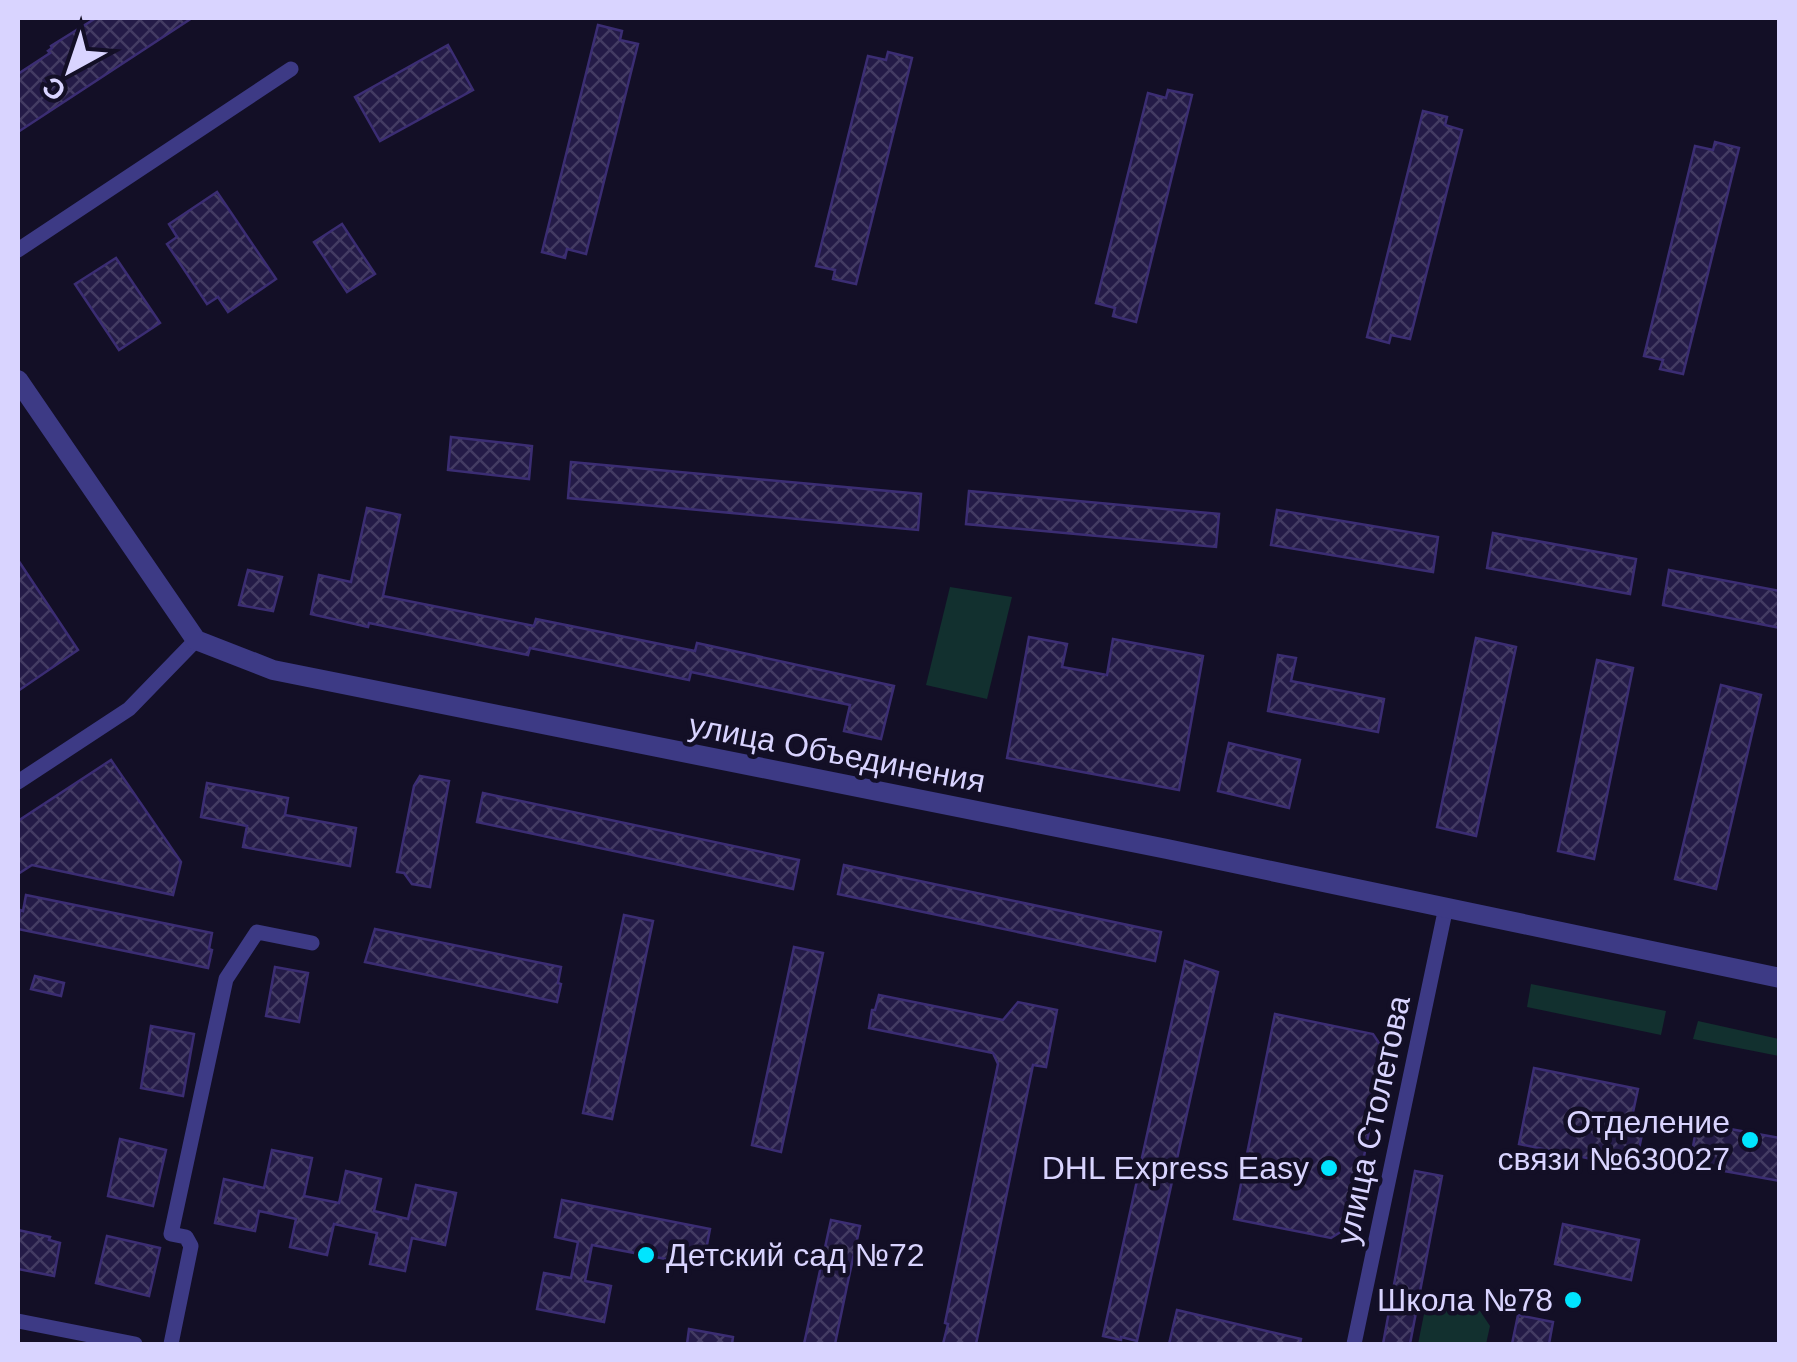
<svg xmlns="http://www.w3.org/2000/svg" width="1797" height="1362" viewBox="0 0 1797 1362" font-family="Arial,sans-serif">
<style>
.green{fill:#12302f}
.building{fill:url(#building-cross-hatch);stroke:#3b2d73;stroke-width:2.5}
.lines{fill:none;stroke-linecap:round;stroke-linejoin:round}
.minor{stroke:#3d3a85;stroke-width:15}
.tertiary{stroke:#3d3a85;stroke-width:20}
.poi-dot{fill:#00e5ff;stroke:#130f26;stroke-width:4}
.labels{text-anchor:middle;dominant-baseline:central;stroke-width:9;stroke-linejoin:round;paint-order:stroke}
.street-label{font-size:32px;fill:#d9d4ff;stroke:#130f26}
.poi-label{font-size:32px;fill:#d9d4ff;stroke:#130f26;text-anchor:end}
</style>
<defs>
<pattern id="building-cross-hatch" width="8" height="8" patternUnits="userSpaceOnUse" patternTransform="scale(2.5)"><rect width="8" height="8" fill="#241b47"/><path d="M0 0l8 8M0 8l8-8" fill="none" stroke="#433b63"/></pattern>
</defs>
<rect width="100%" height="100%" fill="#130f26"/>
<!-- green -->
<g class="green">
<polygon points="950,587 1012,597 987,699 926,685"/>
<polygon points="1531,984 1666,1011 1661,1035 1527,1007"/>
<polygon points="1698,1021 1779,1039 1779,1056 1693,1039"/>
<polygon points="1441,1303 1480,1311 1490,1326 1486,1344 1418,1344 1424,1314"/>
</g>
<!-- building -->
<g class="building">
<polygon points="96,18 192,18 18,132 18,74 50,53 48,51 52,48 51,46"/>
<polygon points="598,25 622,31 620,40 638,44 586,254 567,249 565,258 542,252"/>
<polygon points="448,45 473,90 380,141 355,97"/>
<polygon points="888,52 912,58 856,284 833,279 835,270 816,266 868,56 886,60"/>
<polygon points="1168,90 1192,95 1136,322 1113,316 1115,308 1096,303 1148,93 1166,98"/>
<polygon points="1423,111 1447,117 1445,125 1462,130 1410,339 1391,335 1389,343 1367,337"/>
<polygon points="1715,142 1739,148 1683,374 1660,369 1663,360 1644,356 1695,146 1713,150"/>
<polygon points="217,192 276,279 228,312 218,297 207,304 167,244 177,237 169,224"/>
<polygon points="342,224 375,274 347,292 314,242"/>
<polygon points="116,258 160,323 119,350 75,284"/>
<polygon points="451,437 532,446 529,479 448,470"/>
<polygon points="571,462 921,494 918,530 568,498"/>
<polygon points="969,491 1219,514 1216,547 966,524"/>
<polygon points="367,508 400,515 383,596 534,626 536,619 695,651 697,643 894,686 881,739 844,731 850,705 691,672 689,680 530,648 528,655 369,623 368,627 311,614 319,575 351,582"/>
<polygon points="1277,510 1438,537 1433,572 1271,545"/>
<polygon points="1493,533 1636,559 1630,594 1487,568"/>
<polygon points="18,560 78,650 18,691"/>
<polygon points="248,570 282,577 273,611 239,605"/>
<polygon points="1669,570 1780,591 1780,628 1663,605"/>
<polygon points="1029,637 1067,644 1062,667 1107,675 1113,639 1203,656 1179,790 1007,758"/>
<polygon points="1476,638 1516,647 1476,836 1437,827"/>
<polygon points="1278,655 1296,658 1291,681 1384,699 1378,732 1268,711"/>
<polygon points="1597,660 1633,668 1594,859 1558,851"/>
<polygon points="1721,685 1761,695 1716,889 1675,879"/>
<polygon points="1229,743 1300,760 1289,808 1218,791"/>
<polygon points="111,760 181,862 173,895 32,865 18,874 18,821"/>
<polygon points="420,776 449,781 430,887 412,884 404,873 397,872 414,786"/>
<polygon points="207,783 288,798 285,815 356,828 350,866 243,847 247,826 201,817"/>
<polygon points="483,793 799,860 793,889 477,822"/>
<polygon points="844,865 1161,932 1155,961 838,894"/>
<polygon points="26,895 212,933 209,949 212,950 208,968 18,929 20,910 23,911"/>
<polygon points="624,915 653,921 612,1119 583,1113"/>
<polygon points="375,929 561,967 558,983 561,984 557,1002 365,962"/>
<polygon points="794,947 823,953 781,1152 752,1145"/>
<polygon points="1185,961 1218,972 1137,1341 1121,1337 1121,1340 1103,1336"/>
<polygon points="275,967 308,973 299,1022 266,1016"/>
<polygon points="35,976 64,983 61,996 31,989"/>
<polygon points="879,995 1003,1020 1018,1002 1057,1010 1046,1067 1033,1065 976,1344 943,1344 948,1324 945,1323 998,1064 993,1053 869,1028 872,1010 875,1010"/>
<polygon points="1275,1014 1373,1034 1385,1052 1350,1226 1331,1238 1234,1219"/>
<polygon points="151,1026 194,1034 183,1096 141,1088"/>
<polygon points="1534,1068 1638,1089 1632,1117 1645,1120 1635,1168 1519,1144"/>
<polygon points="1697,1123 1780,1138 1780,1181 1690,1165"/>
<polygon points="120,1139 166,1150 153,1206 108,1196"/>
<polygon points="272,1150 312,1158 304,1196 339,1203 346,1171 381,1179 374,1211 408,1219 416,1185 456,1193 445,1245 412,1238 405,1271 370,1264 377,1233 334,1224 327,1255 290,1247 296,1219 259,1211 255,1231 215,1223 224,1179 264,1188"/>
<polygon points="1415,1171 1442,1176 1410,1344 1383,1344"/>
<polygon points="562,1200 710,1229 703,1266 592,1245 585,1281 611,1286 604,1322 537,1309 544,1273 571,1278 578,1242 555,1237"/>
<polygon points="831,1220 860,1226 847,1286 835,1344 804,1344"/>
<polygon points="1563,1224 1639,1240 1631,1280 1555,1264"/>
<polygon points="18,1230 50,1237 49,1240 60,1243 54,1276 18,1269"/>
<polygon points="107,1236 160,1248 149,1296 96,1283"/>
<polygon points="1177,1310 1301,1339 1300,1344 1169,1344"/>
<polygon points="1518,1315 1553,1322 1549,1344 1512,1344"/>
<polygon points="689,1329 733,1337 732,1344 687,1344"/>
</g>
<g class="lines">
<!-- minor -->
<g class="minor">
<polyline points="18,250 291,69"/>
<polyline points="18,782 129,709 196,640"/>
<polyline points="18,1321 135,1344"/>
<polyline points="171,1344 191,1246 186,1237 171,1234 226,979 257,932 312,943"/>
<polyline points="1354,1344 1446,907"/>
</g>
<!-- tertiary -->
<polyline class="tertiary" points="18,380 196,640 273,670 1167,849 1780,978"/>
</g>
<!-- markers -->
<g class="poi-dot">
<circle cx="1750" cy="1140" r="10"/>
<circle cx="1329" cy="1168" r="10"/>
<circle cx="646" cy="1255" r="10"/>
<circle cx="1573" cy="1300" r="10"/>
</g>
<g class="labels">
<!-- street labels -->
<g class="street-label">
<text transform="translate(837 753) rotate(11)">улица Объединения</text>
<text transform="translate(1373 1120) rotate(-78)">улица Столетова</text>
</g>
<!-- poi labels -->
<g class="poi-label">
<text x="1730" y="1122">Отделение<tspan x="1730" dy="37">связи №630027</tspan></text>
<text x="1309" y="1168">DHL Express Easy</text>
<text x="666" y="1255" text-anchor="start">Детский сад №72</text>
<text x="1553" y="1300">Школа №78</text>
</g>
</g>
<!-- border -->
<rect width="1797" height="1362" fill="none" stroke="#d9d4ff" stroke-width="40"/>
<!-- north arrow -->
<g transform="translate(70 70) rotate(220)" stroke="#130f26" stroke-width="8" paint-order="stroke">
<path d="M0-8L18 38L0 25L-18 38Z" fill="#d9d4ff"/>
<text y="-15" font-size="28" font-weight="bold" text-anchor="middle" fill="#d9d4ff">С</text>
</g>
</svg>
